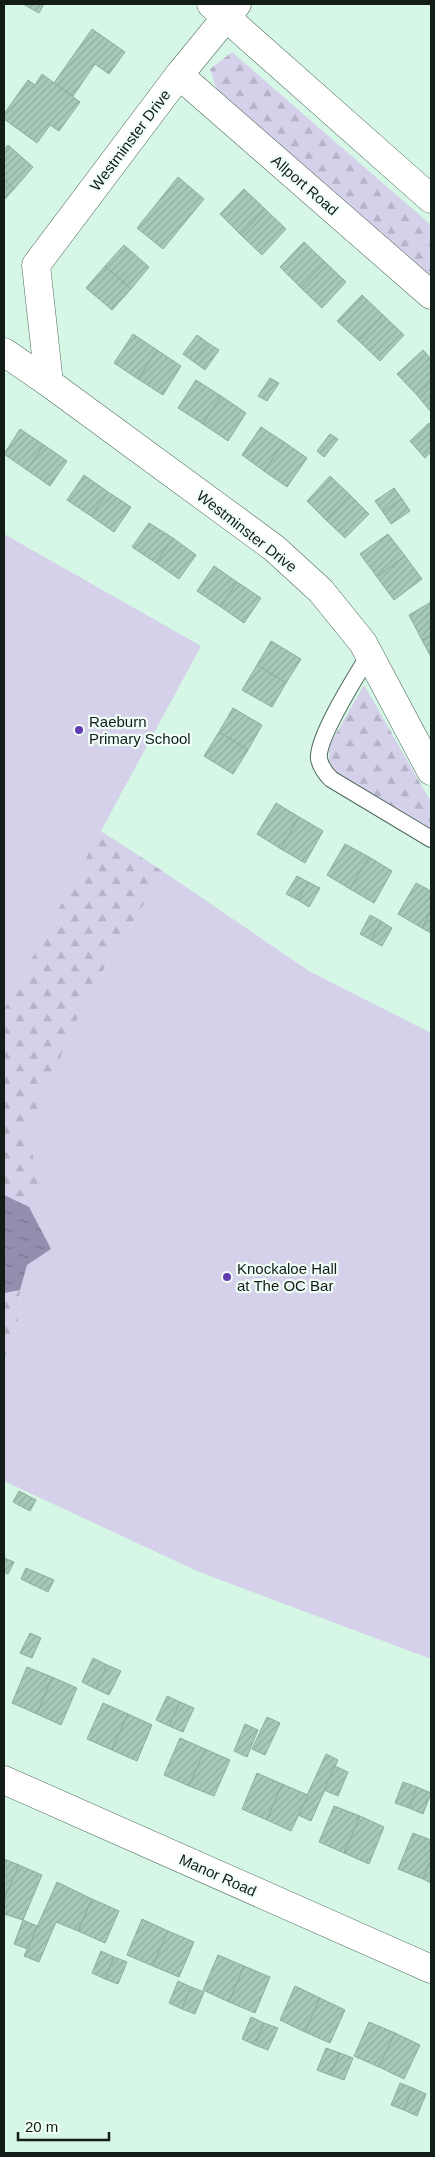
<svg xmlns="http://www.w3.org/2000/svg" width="435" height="2157" viewBox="0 0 435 2157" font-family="Arial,sans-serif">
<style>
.forest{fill:url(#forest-firs)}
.park{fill:#d5d1ea}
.water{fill:url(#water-ripples)}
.building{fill:url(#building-hatch);stroke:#8fad9e}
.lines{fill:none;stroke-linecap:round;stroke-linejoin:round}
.service-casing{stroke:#4e6a5d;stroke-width:18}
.minor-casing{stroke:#4e6a5d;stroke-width:29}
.tertiary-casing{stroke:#4e6a5d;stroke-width:29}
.service{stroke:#fff;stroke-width:16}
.minor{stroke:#fff;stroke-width:28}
.tertiary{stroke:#fff;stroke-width:28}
.poi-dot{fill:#613bb3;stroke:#f1fef7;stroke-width:2}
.labels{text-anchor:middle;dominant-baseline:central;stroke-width:4.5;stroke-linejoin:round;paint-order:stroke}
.street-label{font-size:15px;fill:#121d18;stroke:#f1fef7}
.poi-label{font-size:15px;fill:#121d18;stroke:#f1fef7;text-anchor:start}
</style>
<defs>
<pattern id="forest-firs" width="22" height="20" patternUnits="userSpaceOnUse" patternTransform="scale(1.25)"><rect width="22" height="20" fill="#d5d1ea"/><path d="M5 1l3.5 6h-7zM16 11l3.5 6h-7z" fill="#b6b3c8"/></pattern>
<pattern id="water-ripples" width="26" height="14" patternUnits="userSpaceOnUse" patternTransform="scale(1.25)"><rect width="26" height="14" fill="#948faf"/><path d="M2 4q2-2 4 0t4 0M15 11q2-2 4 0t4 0" fill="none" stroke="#77748d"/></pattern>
<pattern id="building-hatch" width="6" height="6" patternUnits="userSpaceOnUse" patternTransform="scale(1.25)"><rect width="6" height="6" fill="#a6cab8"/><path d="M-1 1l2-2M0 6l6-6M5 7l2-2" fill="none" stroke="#8ead9d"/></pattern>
</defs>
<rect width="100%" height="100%" fill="#d6f6e6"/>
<!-- forest -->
<g class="forest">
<polygon points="232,52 431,225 431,277 217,90 210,69"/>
<polygon points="364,685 431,802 431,836 329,772 329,746"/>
<polygon points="4,805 110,814 101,831 164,872 88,995 33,1156 44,1182 51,1249 20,1290 18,1325 4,1360"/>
</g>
<!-- park -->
<g class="park">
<polygon points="4,534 201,646 4,1010"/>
<polygon points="164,872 309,971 431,1033 431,1659 197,1571 4,1481 4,1360 18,1325 20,1290 27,1265 51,1249 29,1207 44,1182 33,1156 27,1132 88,995"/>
</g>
<!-- water -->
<polygon class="water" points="4,1195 29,1207 51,1249 27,1265 20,1290 4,1293"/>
<!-- building -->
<g class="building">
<polygon points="23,4 44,4 39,13"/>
<polygon points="92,29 125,52 109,74 95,64 73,96 54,83"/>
<polygon points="42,74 80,102 59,131 50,125 37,143 4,119 4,114 28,80 35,85"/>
<polygon points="8,145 33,167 14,189 4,180 4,150"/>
<polygon points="178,177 204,199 163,249 137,228"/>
<polygon points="4,180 14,189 4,200"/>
<polygon points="244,189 265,209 241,235 220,214"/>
<polygon points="265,209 286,229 262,255 241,235"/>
<polygon points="304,242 325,262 301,288 280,267"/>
<polygon points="124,245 149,267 131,289 105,266"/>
<polygon points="325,262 346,282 322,308 301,288"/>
<polygon points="105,266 131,289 112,310 86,288"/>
<polygon points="362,295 383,315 359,341 337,321"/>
<polygon points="383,315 404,335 380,361 359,341"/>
<polygon points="133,334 157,350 138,379 114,363"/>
<polygon points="197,335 208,343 194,362 183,354"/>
<polygon points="208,343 219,350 205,370 194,362"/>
<polygon points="157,350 181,366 163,395 138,379"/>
<polygon points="423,350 431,359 431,382 417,395 397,374"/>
<polygon points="270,378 279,383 267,401 258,396"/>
<polygon points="196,380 221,396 203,424 178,408"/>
<polygon points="431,382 431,412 417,395"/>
<polygon points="221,396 246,413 228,441 203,424"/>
<polygon points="429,423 431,425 431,452 425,458 410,441"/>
<polygon points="261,427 284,442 264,471 242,455"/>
<polygon points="20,429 44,445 27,470 4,454"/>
<polygon points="330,434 338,439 324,457 317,451"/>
<polygon points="284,442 307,458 287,487 264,471"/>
<polygon points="44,445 67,461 50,486 27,470"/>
<polygon points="84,475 108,492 91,516 67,500"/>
<polygon points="330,476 350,495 326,520 307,501"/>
<polygon points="394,488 402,499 383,512 375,501"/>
<polygon points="108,492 131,507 114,532 91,516"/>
<polygon points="350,495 369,514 345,538 326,520"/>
<polygon points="402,499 410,511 391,524 383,512"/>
<polygon points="149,523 173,538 156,563 132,547"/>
<polygon points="388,534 405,556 377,577 360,554"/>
<polygon points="173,538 196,555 179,579 156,563"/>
<polygon points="405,556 422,579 394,600 377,577"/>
<polygon points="214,566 237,582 221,607 197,591"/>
<polygon points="237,582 261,598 244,623 221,607"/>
<polygon points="431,602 431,636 422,640 409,615"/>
<polygon points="431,636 431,657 422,640"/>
<polygon points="271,641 301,659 286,683 257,665"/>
<polygon points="257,665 286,683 272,707 242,690"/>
<polygon points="233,708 262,725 248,750 219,732"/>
<polygon points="219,732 248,750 233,774 204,756"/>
<polygon points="276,803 299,817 281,849 257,834"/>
<polygon points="299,817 323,831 305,863 281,849"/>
<polygon points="345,844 369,857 350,889 327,875"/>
<polygon points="369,857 392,871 374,903 350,889"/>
<polygon points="297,876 308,882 298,900 286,894"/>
<polygon points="308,882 320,888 309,907 298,900"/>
<polygon points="416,883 431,891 431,911 422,928 398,914"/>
<polygon points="431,911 431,933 422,928"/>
<polygon points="370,915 381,921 371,940 360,934"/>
<polygon points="381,921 392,928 382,946 371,940"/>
<polygon points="19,1491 36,1500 30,1511 13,1502"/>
<polygon points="4,1558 14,1562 8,1574 4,1572"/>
<polygon points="26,1568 54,1580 48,1592 21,1579"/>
<polygon points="30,1633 41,1638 32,1658 20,1653"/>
<polygon points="93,1658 107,1665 96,1689 82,1682"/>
<polygon points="107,1665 121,1671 109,1695 96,1689"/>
<polygon points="27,1667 52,1677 37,1714 12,1703"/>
<polygon points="52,1677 77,1688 61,1725 37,1714"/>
<polygon points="167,1696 180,1702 169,1726 156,1720"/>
<polygon points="180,1702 194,1708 183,1732 169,1726"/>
<polygon points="103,1703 128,1714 112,1750 87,1739"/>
<polygon points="128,1714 152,1725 137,1761 112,1750"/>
<polygon points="267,1717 280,1723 265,1755 252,1749"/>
<polygon points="245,1724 258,1730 247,1757 234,1751"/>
<polygon points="180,1738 205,1749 189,1786 164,1775"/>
<polygon points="205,1749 230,1760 214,1796 189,1786"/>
<polygon points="326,1754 338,1760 311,1821 298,1815"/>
<polygon points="335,1766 348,1772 338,1796 324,1790"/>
<polygon points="257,1773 282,1784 267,1820 242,1809"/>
<polygon points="403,1782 417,1787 409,1808 395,1803"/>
<polygon points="282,1784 308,1795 291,1831 267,1820"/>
<polygon points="417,1787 431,1793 423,1814 409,1808"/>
<polygon points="334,1806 360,1816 344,1853 319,1842"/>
<polygon points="360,1816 384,1827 369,1864 344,1853"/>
<polygon points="413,1833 431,1840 431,1860 423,1879 398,1869"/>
<polygon points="4,1859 19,1865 4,1898"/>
<polygon points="431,1860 431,1883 423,1879"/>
<polygon points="19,1865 42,1875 23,1920 4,1914 4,1900"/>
<polygon points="57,1882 92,1899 78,1931 56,1922 39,1962 24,1956"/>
<polygon points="92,1899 119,1911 105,1943 78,1931"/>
<polygon points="142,1919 168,1931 153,1966 127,1955"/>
<polygon points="23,1920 37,1926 28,1949 14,1944"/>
<polygon points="168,1931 194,1942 179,1977 153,1966"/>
<polygon points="101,1951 114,1957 105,1979 92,1973"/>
<polygon points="218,1955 244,1966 229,2002 203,1990"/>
<polygon points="114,1957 127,1962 118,1984 105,1979"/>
<polygon points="244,1966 270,1977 255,2013 229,2002"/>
<polygon points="178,1981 191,1987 182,2009 169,2003"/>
<polygon points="295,1986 320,1998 305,2032 280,2020"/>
<polygon points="191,1987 204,1992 195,2014 182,2009"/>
<polygon points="320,1998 345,2010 330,2043 305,2032"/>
<polygon points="251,2017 264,2023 255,2045 242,2039"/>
<polygon points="369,2022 395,2033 379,2067 354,2056"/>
<polygon points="264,2023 278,2028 268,2050 255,2045"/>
<polygon points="395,2033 420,2045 404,2079 379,2067"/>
<polygon points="326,2048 340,2053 330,2075 317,2070"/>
<polygon points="340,2053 353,2058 344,2080 330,2075"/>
<polygon points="400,2083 413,2088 404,2110 391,2105"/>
<polygon points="413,2088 426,2094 417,2116 404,2110"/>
</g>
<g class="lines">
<defs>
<path id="service" d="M369 655C357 675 316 739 319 759 321 768 325 773 331 779L431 839"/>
<g id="minor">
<polyline points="237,4 179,75 36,265 49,383 274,548 321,591 363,643 431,771"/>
<polyline points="179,75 431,295"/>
<polyline points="4,352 49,383"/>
<polyline points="4,1780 431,1969"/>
</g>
<polyline id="tertiary" points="211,4 431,199"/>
</defs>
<!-- service casing -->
<use href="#service" class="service-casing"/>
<!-- minor casing -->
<use href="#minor" class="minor-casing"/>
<!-- tertiary casing -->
<use href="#tertiary" class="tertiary-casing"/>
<!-- service -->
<use href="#service" class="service"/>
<!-- minor -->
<use href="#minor" class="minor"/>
<!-- tertiary -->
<use href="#tertiary" class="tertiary"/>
</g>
<!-- markers -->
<g class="poi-dot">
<circle cx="79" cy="730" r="5"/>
<circle cx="227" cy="1277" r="5"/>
</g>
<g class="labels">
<!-- street labels -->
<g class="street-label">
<text transform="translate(130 140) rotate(-53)">Westminster Drive</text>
<text transform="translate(305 185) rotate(41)">Allport Road</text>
<text transform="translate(247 531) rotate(38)">Westminster Drive</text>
<text transform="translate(218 1875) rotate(24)">Manor Road</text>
</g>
<!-- poi labels -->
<g class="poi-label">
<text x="89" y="721">Raeburn<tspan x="89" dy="17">Primary School</tspan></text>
<text x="237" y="1268">Knockaloe Hall<tspan x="237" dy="17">at The OC Bar</tspan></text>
</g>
</g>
<!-- border -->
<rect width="435" height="2157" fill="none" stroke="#121d18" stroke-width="10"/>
<!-- scale -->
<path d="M18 2132v8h91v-8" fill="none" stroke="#121d18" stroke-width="2.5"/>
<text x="25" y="2132" font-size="15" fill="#121d18" stroke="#f1fef7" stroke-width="4" paint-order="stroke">20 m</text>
</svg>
